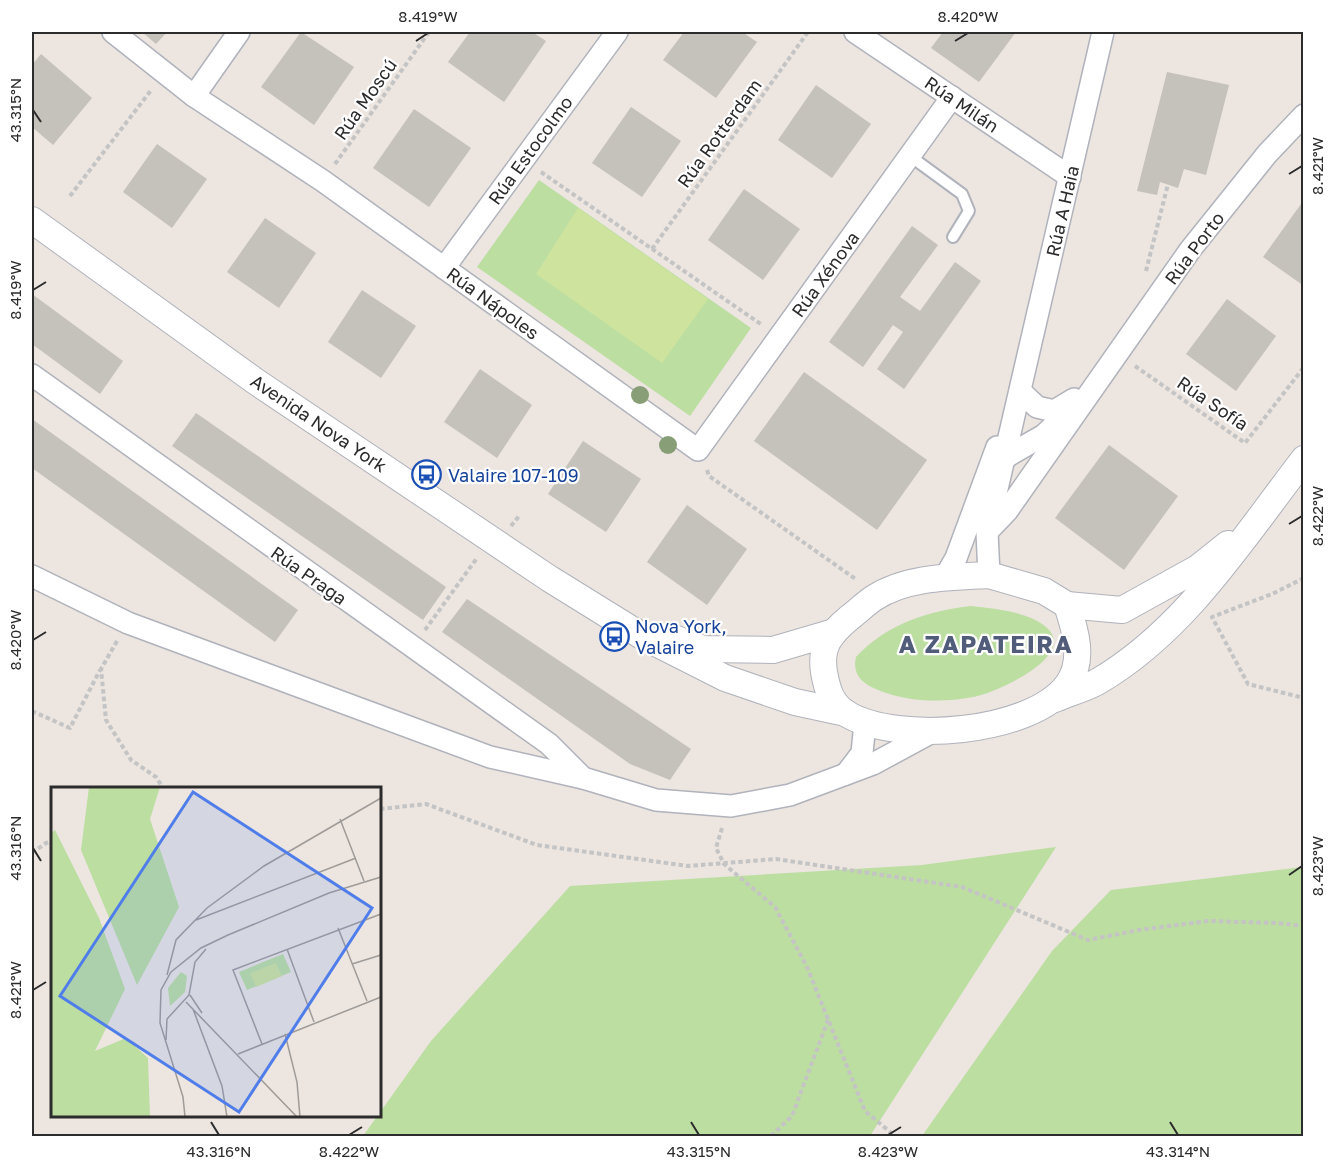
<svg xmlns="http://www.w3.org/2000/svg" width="1335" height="1168" viewBox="0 0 1335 1168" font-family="'Golos Text',sans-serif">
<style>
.green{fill:#bcdea1}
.pitch{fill:#cee49e}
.building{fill:#c5c1bb}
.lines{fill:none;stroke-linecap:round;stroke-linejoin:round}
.service-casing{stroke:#b0b3bb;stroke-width:14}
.minor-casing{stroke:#b0b3bb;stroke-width:24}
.tertiary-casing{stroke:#b0b3bb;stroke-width:28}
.path{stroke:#c4c4c4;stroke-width:4;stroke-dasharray:4.5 3;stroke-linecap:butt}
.service{stroke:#fff;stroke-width:10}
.minor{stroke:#fff;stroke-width:21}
.tertiary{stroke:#fff;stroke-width:26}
.tree{fill:#889e77}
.ticks{fill:none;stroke:#2c2c2c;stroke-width:2}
.labels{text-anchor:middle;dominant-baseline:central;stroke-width:4.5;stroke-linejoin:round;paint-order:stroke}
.street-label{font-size:18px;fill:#2c2c2c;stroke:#fff}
.transit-label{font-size:18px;fill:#164399;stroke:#fff;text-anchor:start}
.district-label{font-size:24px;font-weight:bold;letter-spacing:1.5px;fill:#505c79;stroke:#fff}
.inset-road{fill:none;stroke:#9f9b98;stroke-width:1.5}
.view{fill:#4f7dea;fill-opacity:0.15;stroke:#4f7dea;stroke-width:3}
.inset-edge{fill:none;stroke:#2c2c2c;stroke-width:3}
.neatline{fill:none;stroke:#2c2c2c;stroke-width:2}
.ticks-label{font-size:15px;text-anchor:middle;fill:#2c2c2c}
</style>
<rect width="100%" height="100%" fill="#ece5e0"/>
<!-- green -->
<g class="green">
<polygon points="539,180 751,328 690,416 477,267"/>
<path d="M971 606C995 609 1027 611 1046 627 1080 656 993 694 973 697 942 703 907 702 878 690 862 683 852 675 856 657 887 624 927 611 971 606Z"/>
<polygon points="1056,847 870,1136 363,1136 431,1041 570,886 922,865"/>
<polygon points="1303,867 1303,1136 922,1136 1052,951 1111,890"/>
</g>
<!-- pitch -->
<polygon class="pitch" points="578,208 708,299 662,363 536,274"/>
<!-- building -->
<g class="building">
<polygon points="142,32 167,32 156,44"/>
<polygon points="301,32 354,67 314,125 261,87"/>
<polygon points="470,32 532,32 546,41 504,102 448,62"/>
<polygon points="684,32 742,32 757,42 716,98 663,60"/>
<polygon points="943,32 1016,32 979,82 931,48"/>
<polygon points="41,54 92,98 53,145 32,127 32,65"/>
<polygon points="1167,72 1229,85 1206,175 1184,169 1178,188 1160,182 1157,195 1137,191"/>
<polygon points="816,85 871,124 832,178 778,140"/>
<polygon points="631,107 681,141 642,197 592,163"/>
<polygon points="414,109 471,148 429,207 373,168"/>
<polygon points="157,144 207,179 172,228 123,192"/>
<polygon points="744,189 800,229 763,280 708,240"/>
<polygon points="1301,204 1304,205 1304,286 1263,257"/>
<polygon points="265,218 316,253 279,308 227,272"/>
<polygon points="912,226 938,245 900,297 920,311 955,262 981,281 904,389 877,369 903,332 893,325 863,367 829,342"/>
<polygon points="362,290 416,326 381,378 328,342"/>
<polygon points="32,294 123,361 100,394 32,344"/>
<polygon points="1227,299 1276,336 1236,391 1186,354"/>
<polygon points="480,369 532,405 497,458 444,422"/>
<polygon points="804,372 927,460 877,530 754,441"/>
<polygon points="196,413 446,587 423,620 172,446"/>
<polygon points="32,419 298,610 275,642 32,468"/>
<polygon points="583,441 641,479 606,532 548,494"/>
<polygon points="1109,445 1178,496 1124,570 1055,518"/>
<polygon points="687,505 747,549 707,605 647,562"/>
<polygon points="467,599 691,749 670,780 630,764 442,632"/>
</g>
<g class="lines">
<defs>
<polyline id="service" points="910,156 962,194 969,211 953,237"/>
<g id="minor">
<polyline points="113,32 194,96 323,181 698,450 952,97"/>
<polyline points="855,32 1070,177"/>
<polyline points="194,96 239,32"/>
<polyline points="444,268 617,32"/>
<polyline points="32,375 549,744 583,778"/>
<polyline points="1020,391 1037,407 1054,411 1074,399"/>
<polyline points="999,461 1044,435 1062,418"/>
<polyline points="987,532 1007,511 1190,250 1267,154 1304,115"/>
<polyline points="989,575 987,532 1103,32"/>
<polyline points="32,576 128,623 490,757 583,778 656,800 731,806 790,795 873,764 934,731"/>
<polyline points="945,577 956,558 997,447"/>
<polyline points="846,774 862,753 865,723"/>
</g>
<g id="tertiary">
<polyline points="32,220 255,381 550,579 642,636 725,678 795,702 846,713"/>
<path d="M989 575 1044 591 1067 605C1075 629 1085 660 1068 684 1032 734 897 744 847 714 831 704 827 689 824 672 820 646 830 634 849 618 857 612 865 604 874 598 906 577 951 577 989 575Z"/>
<polyline points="1067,605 1122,610 1198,568 1228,544"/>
<polyline points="671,637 703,649 773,650 831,633"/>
<path d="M1055 699C1069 693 1084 689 1097 682 1185 631 1243 538 1304 459"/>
</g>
</defs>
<!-- service casing -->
<use href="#service" class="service-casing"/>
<!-- minor casing -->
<use href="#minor" class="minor-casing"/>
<!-- tertiary casing -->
<use href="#tertiary" class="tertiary-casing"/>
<!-- path -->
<g class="path">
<polyline points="335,164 429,32"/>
<polyline points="541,172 762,325"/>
<polyline points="70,196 152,89"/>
<polyline points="652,249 808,32"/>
<polyline points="1146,271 1168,184"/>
<polyline points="1135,366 1245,443 1304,367"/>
<polyline points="707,470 709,476 857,580"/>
<polyline points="511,526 519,516"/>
<polyline points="1304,578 1272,594 1212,617 1248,684 1304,698"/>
<polyline points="425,630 477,558"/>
<polyline points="117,641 101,669 106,720 131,760 156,777 163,788"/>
<polyline points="32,711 70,728 100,670"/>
<polyline points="380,809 426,804 537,845 688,866 776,859 962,887 1088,940 1139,930 1208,921 1276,923 1304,926"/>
<polyline points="722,828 716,848 724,864 775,907 807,967 865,1111 895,1136"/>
<polyline points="32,853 46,843 52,841"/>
<polyline points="771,1136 792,1116 828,1020"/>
</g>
<!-- service -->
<use href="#service" class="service"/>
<!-- minor -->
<use href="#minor" class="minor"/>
<!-- tertiary -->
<use href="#tertiary" class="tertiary"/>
</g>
<!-- trees -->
<g class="tree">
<circle cx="640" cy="395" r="9"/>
<circle cx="668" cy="445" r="9"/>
</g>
<!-- ticks -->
<path class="ticks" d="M416 41 428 33M955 41 968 33M33 110 41 122M1289 174 1302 166M33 290 46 282M1289 524 1302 516M33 640 46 632M33 848 41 861M1289 875 1302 866M33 990 46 982M211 1122 219 1135M691 1122 699 1135M1170 1122 1178 1135M349 1135 362 1127M888 1135 901 1127"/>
<!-- icons -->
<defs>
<symbol id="bus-ring" viewBox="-11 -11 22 22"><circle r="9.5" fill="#fff" stroke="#1a4fb4" stroke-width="1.5"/><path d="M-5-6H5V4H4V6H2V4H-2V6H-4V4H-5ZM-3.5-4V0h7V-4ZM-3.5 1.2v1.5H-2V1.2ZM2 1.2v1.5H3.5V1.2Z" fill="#1a4fb4"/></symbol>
</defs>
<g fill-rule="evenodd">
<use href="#bus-ring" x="410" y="458" width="33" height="33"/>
<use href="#bus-ring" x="598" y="620" width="33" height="33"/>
</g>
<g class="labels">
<!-- street labels -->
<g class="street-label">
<text transform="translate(365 99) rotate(-55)">Rúa Moscú</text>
<text transform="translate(962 104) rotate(34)">Rúa Milán</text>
<text transform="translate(719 133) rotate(-54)">Rúa Rotterdam</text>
<text transform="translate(530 150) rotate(-54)">Rúa Estocolmo</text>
<text transform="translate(1062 211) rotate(-77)">Rúa A Haia</text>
<text transform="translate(1194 248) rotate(-53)">Rúa Porto</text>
<text transform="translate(825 274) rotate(-54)">Rúa Xénova</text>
<text transform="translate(493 303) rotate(36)">Rúa Nápoles</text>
<text transform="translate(1213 403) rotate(34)">Rúa Sofía</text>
<text transform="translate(319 423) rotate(34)">Avenida Nova York</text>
<text transform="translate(309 575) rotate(35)">Rúa Praga</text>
</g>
<!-- transit labels -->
<g class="transit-label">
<text x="448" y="475">Valaire 107-109</text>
<text x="635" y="626">Nova York,<tspan x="635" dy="21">Valaire</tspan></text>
</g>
<!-- district labels -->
<g class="district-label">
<text x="986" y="643">A ZAPATEIRA</text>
</g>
</g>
<!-- overview -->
<g transform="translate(51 787)">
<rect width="330" height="330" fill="#ece5e0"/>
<path d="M38 0H109L99 32 128 120 86 198 30 63ZM4 43 48 131 74 202 44 264 75 251 97 271 99 330H0V46ZM232 167 240 185 196 203 188 185ZM130 185 136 189 134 205 119 219 117 201Z" fill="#bcdea1"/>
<path d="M225 176 231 189 205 200 199 186Z" fill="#cee49e"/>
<path class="inset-road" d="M289 32 313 94M145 133 305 71M287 141 316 214M236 162 263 235M301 177 330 168M116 188 125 153 156 121 213 79 330 11M139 208 151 226M135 215 246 330M142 222 171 299 176 330M234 247 246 295 249 330M115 253 116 232 138 208 144 175 155 162M211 257 182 183 330 127M187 267 330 210M134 330 132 310 109 236 110 203 120 185 150 161 177 148 278 106 330 90"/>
<path class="view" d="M142 5 321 121 188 325 9 209Z"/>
<rect width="330" height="330" class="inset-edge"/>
</g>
<!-- border -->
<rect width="1335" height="1168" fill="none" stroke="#ffffff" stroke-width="66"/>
<rect x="33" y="33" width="1269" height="1102" class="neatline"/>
<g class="ticks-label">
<text x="428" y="22">8.419°W</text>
<text x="968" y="22">8.420°W</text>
<text transform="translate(16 110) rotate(-90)" y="5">43.315°N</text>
<text transform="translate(1318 166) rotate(-90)" y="5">8.421°W</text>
<text transform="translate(16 290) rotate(-90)" y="5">8.419°W</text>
<text transform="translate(1318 516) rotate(-90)" y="5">8.422°W</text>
<text transform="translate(16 640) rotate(-90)" y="5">8.420°W</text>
<text transform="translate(16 848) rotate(-90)" y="5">43.316°N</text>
<text transform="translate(1318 866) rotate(-90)" y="5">8.423°W</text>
<text transform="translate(16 990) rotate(-90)" y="5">8.421°W</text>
<text x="219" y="1157">43.316°N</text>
<text x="349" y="1157">8.422°W</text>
<text x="699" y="1157">43.315°N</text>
<text x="888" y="1157">8.423°W</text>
<text x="1178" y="1157">43.314°N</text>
</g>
</svg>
